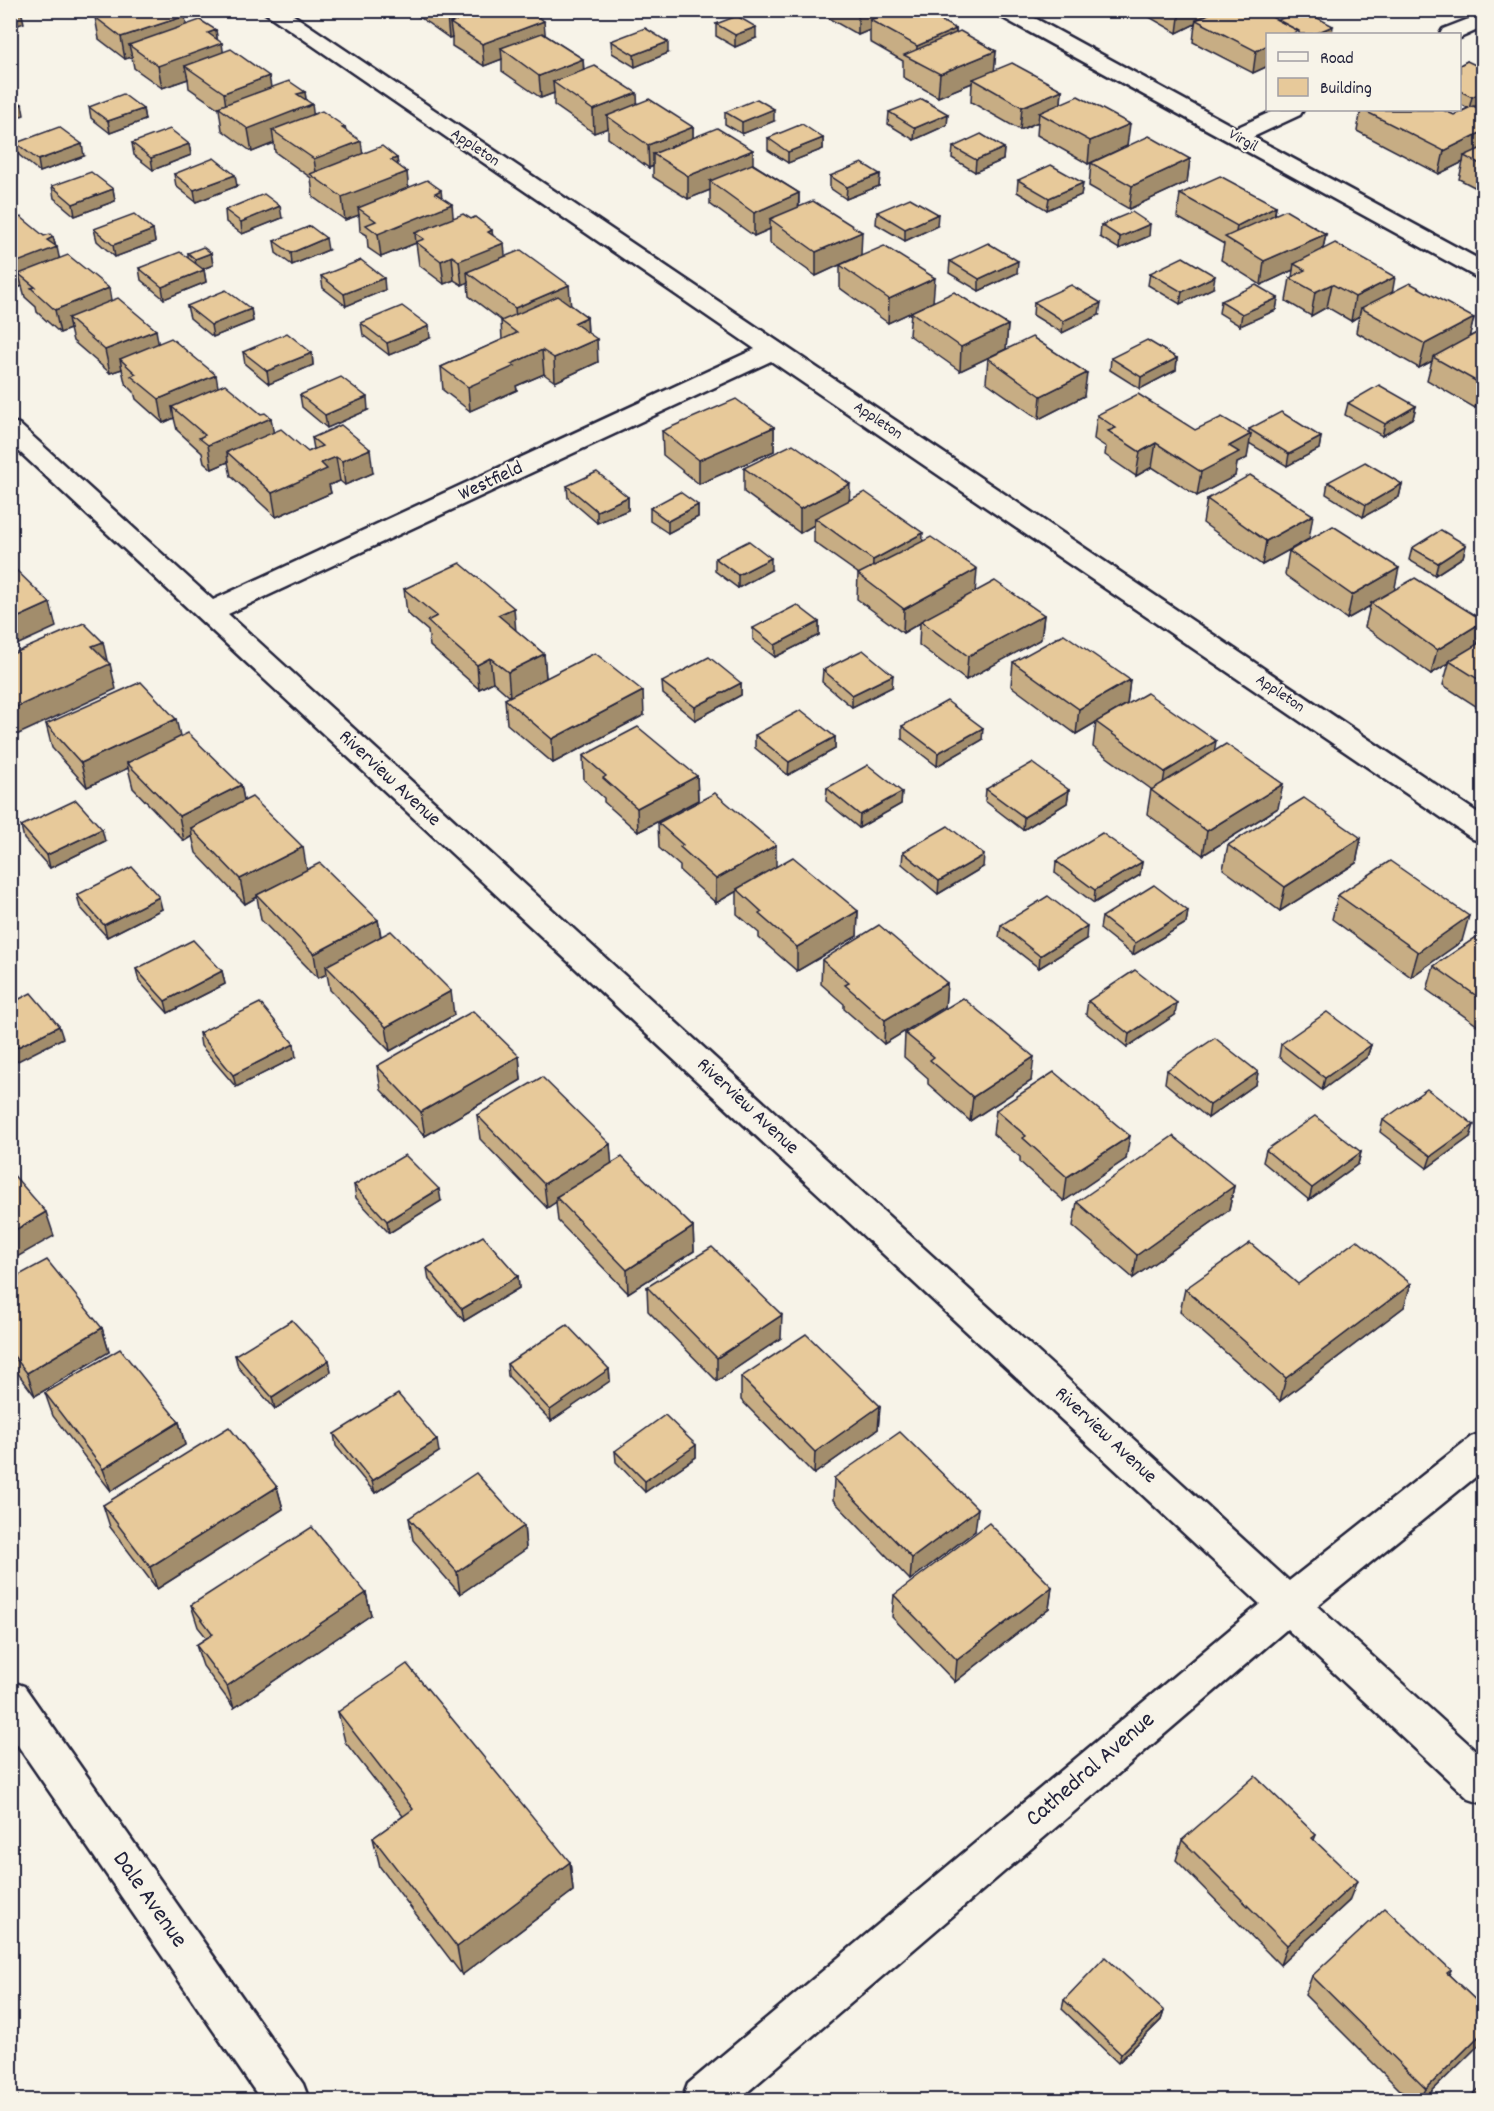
<svg xmlns="http://www.w3.org/2000/svg" width="1494" height="2111" viewBox="0 0 1494 2111" font-family="Dekko,sans-serif">
<style>
.lines{fill:none;stroke-linecap:round;stroke-linejoin:round}
.minor-casing{stroke:#22223b;stroke-width:5}
.minor{fill:#f7f3e8;fill-rule:evenodd}
.wall{fill:#c7ad84;stroke:#22223b;stroke-width:1.5}
.shaded-wall{fill:#a28d6c;stroke:#22223b;stroke-width:1.5}
.building{fill:#e7c99a;stroke:#22223b;stroke-width:1.5}
.labels{text-anchor:middle;dominant-baseline:central;stroke-width:4.5;stroke-linejoin:round;paint-order:stroke}
.far-street-label{font-size:16px;fill:#22223b;stroke:#f7f3e8}
.street-label{font-size:20px;fill:#22223b;stroke:#f7f3e8}
.near-street-label{font-size:24px;fill:#22223b;stroke:#f7f3e8}
</style>
<rect width="100%" height="100%" fill="#f7f3e8"/>
<filter id="ink" filterUnits="userSpaceOnUse"><feTurbulence type="fractalNoise" baseFrequency=".0167" numOctaves="2"/><feDisplacementMap in="SourceGraphic" scale="12" xChannelSelector="R" yChannelSelector="G"/><feConvolveMatrix kernelMatrix="1 2 1 2 8 2 1 2 1" color-interpolation-filters="sRGB"/></filter>
<g filter="url(#ink)">
<g class="lines">
<defs>
<g id="minor">
<polygon points="261,10 286,10 1484,817 1484,842 1473,839 771,361 228,614 1289,1581 1471,1437 1484,1432 1484,1470 1317,1606 1484,1758 1484,1804 1469,1799 1287,1629 738,2100 682,2100 688,2084 1260,1604 10,443 10,421 19,424 213,600 755,349"/>
<polygon points="993,10 1020,10 1236,128 1275,110 1303,110 1300,115 1253,137 1484,262 1484,279 1476,277 996,14"/>
<polygon points="1484,13 1484,27 1460,38 1460,34 1440,34 1443,29"/>
<polygon points="10,1681 24,1686 303,2084 309,2100 261,2100 10,1734"/>
</g>
</defs>
<!-- minor casing -->
<use href="#minor" class="minor-casing"/>
<!-- minor -->
<use href="#minor" class="minor"/>
</g>
<!-- wall -->
<g class="wall">
<polygon points="414,10 528,10 545,35 583,59 584,70 637,104 693,127 693,138 753,164 799,193 799,207 861,255 816,276 770,243 770,229 754,236 710,204 710,190 688,199 653,177 653,166 649,168 608,138 608,128 594,133 554,105 554,93 541,98 502,71 502,59 484,66 452,46 452,37 449,38 414,13"/>
<polygon points="680,10 710,10 691,17"/>
<polygon points="814,10 922,10 956,29 956,33 996,51 994,70 1062,90 1061,103 1127,146 1190,159 1187,182 1129,209 1089,186 1091,163 1088,164 1037,135 1038,122 1020,130 971,102 972,83 938,97 903,77 903,61 870,42 870,30 858,35"/>
<polygon points="1137,10 1258,10 1268,34 1268,66 1253,73 1193,42 1195,24 1177,33"/>
<polygon points="95,17 186,25 216,30 217,39 223,52 271,88 305,92 306,100 313,114 345,127 346,130 363,154 397,158 398,166 407,172 408,187 442,197 453,218 493,235 505,257 587,317 588,332 598,362 555,382 544,374 516,386 517,390 470,411 443,390 441,367 502,340 501,321 502,321 469,296 468,282 462,285 454,280 444,284 419,265 416,243 381,257 368,248 367,235 360,231 359,215 345,220 313,197 311,178 275,152 274,143 252,152 222,130 219,109 189,88 188,79 162,88 134,68 132,57 125,59 99,39"/>
<polygon points="716,24 756,38 735,47 716,36"/>
<polygon points="611,41 668,53 635,67 612,53"/>
<polygon points="1467,61 1474,106 1484,111 1484,192 1459,179 1463,162 1439,174 1357,131 1361,110 1443,110 1454,115 1468,108 1460,104 1460,65"/>
<polygon points="89,107 143,109 145,120 110,133 91,118"/>
<polygon points="725,112 774,121 742,134 725,124"/>
<polygon points="889,112 948,114 947,125 914,140 888,124"/>
<polygon points="768,138 823,138 823,149 788,163 768,150"/>
<polygon points="16,143 84,156 40,172 19,155"/>
<polygon points="132,143 189,144 191,155 153,170 134,155"/>
<polygon points="953,147 1004,148 1003,160 975,172 952,158"/>
<polygon points="174,174 237,186 196,202 176,186"/>
<polygon points="880,174 879,186 846,199 830,188 830,176"/>
<polygon points="1018,180 1083,183 1081,195 1047,210 1017,192"/>
<polygon points="52,186 113,189 115,201 75,216 54,198"/>
<polygon points="1180,194 1276,206 1275,215 1326,234 1323,249 1392,292 1474,318 1469,337 1484,329 1484,403 1475,408 1427,380 1432,361 1419,368 1356,332 1359,316 1351,321 1327,307 1311,316 1286,301 1290,278 1292,277 1293,270 1261,285 1221,260 1224,244 1177,217"/>
<polygon points="10,205 14,220 44,236 53,237 59,258 111,300 158,344 218,387 261,414 271,418 273,433 308,452 314,449 312,438 373,473 345,485 340,481 329,485 331,493 276,517 231,476 228,462 212,469 204,462 202,453 177,430 174,418 163,423 136,399 134,392 125,383 122,369 110,373 73,341 70,329 60,333 37,312 36,307 25,297 22,286 15,289 10,285"/>
<polygon points="225,210 282,218 242,234 226,222"/>
<polygon points="877,212 937,226 905,241 876,224"/>
<polygon points="1101,225 1149,236 1119,249 1100,237"/>
<polygon points="94,229 153,230 155,242 115,257 97,241"/>
<polygon points="274,241 328,250 292,265 276,253"/>
<polygon points="188,253 211,253 213,265 203,269 204,270 206,282 164,299 141,280 139,268 188,258"/>
<polygon points="950,261 1017,273 979,291 949,273"/>
<polygon points="840,265 933,301 1008,325 1006,349 960,371 909,335 911,312 888,323 840,288"/>
<polygon points="1150,273 1213,288 1180,304 1148,285"/>
<polygon points="321,276 385,290 346,306 323,288"/>
<polygon points="1278,298 1276,310 1240,326 1219,313 1221,301"/>
<polygon points="1034,302 1099,315 1062,333 1033,315"/>
<polygon points="187,306 251,309 253,321 213,337 190,318"/>
<polygon points="361,323 430,338 389,355 363,335"/>
<polygon points="243,352 312,353 313,365 269,384 245,364"/>
<polygon points="988,358 1084,396 1039,419 986,382"/>
<polygon points="1111,358 1177,358 1176,370 1140,389 1110,370"/>
<polygon points="300,395 368,410 327,428 302,407"/>
<polygon points="1348,403 1416,406 1413,418 1382,436 1345,415"/>
<polygon points="1097,415 1195,430 1249,433 1249,429 1321,437 1319,449 1287,466 1249,443 1247,458 1237,463 1235,476 1197,496 1152,467 1136,476 1105,455 1106,447 1094,439"/>
<polygon points="774,427 774,451 699,484 663,455 662,431"/>
<polygon points="744,468 849,500 923,541 976,591 1044,615 1041,639 966,680 919,645 920,623 903,633 857,599 858,574 859,574 814,542 814,525 800,533 744,492"/>
<polygon points="1328,482 1402,484 1399,497 1363,517 1326,494"/>
<polygon points="567,486 628,497 628,510 597,523 568,498"/>
<polygon points="1207,499 1309,539 1262,565 1203,523"/>
<polygon points="698,505 698,517 668,533 650,521 650,508"/>
<polygon points="1466,545 1463,557 1435,575 1409,560 1412,548"/>
<polygon points="1289,551 1394,590 1478,644 1484,640 1484,720 1477,716 1479,708 1443,685 1449,663 1431,674 1365,627 1370,606 1347,619 1285,575"/>
<polygon points="715,558 771,570 738,588 715,571"/>
<polygon points="404,589 515,630 544,654 546,678 644,715 553,763 507,724 505,699 510,697 493,682 479,689 430,646 428,631 407,613"/>
<polygon points="819,622 819,635 775,657 753,640 753,628"/>
<polygon points="1013,662 1130,680 1127,704 1076,734 1011,686"/>
<polygon points="823,670 892,687 852,707 822,682"/>
<polygon points="662,682 741,683 741,695 695,720 663,694"/>
<polygon points="1096,722 1215,751 1278,808 1203,855 1147,814 1151,789 1093,747"/>
<polygon points="46,724 180,737 241,785 244,801 307,870 378,920 381,936 454,1015 390,1051 330,990 327,974 318,978 261,920 257,897 245,904 196,853 192,836 184,841 133,788 128,768 87,787 52,748"/>
<polygon points="902,726 982,740 937,766 902,739"/>
<polygon points="755,735 835,737 835,749 788,775 755,748"/>
<polygon points="583,756 697,776 698,800 638,832 604,802 604,798 584,780"/>
<polygon points="827,788 902,792 901,804 859,828 826,801"/>
<polygon points="986,789 1069,790 1067,803 1023,830 985,801"/>
<polygon points="658,823 776,867 858,911 857,936 797,971 759,938 759,933 737,914 737,891 716,903 680,871 680,866 659,848"/>
<polygon points="21,826 105,841 50,868 24,839"/>
<polygon points="1361,838 1356,863 1280,911 1223,869 1228,845"/>
<polygon points="903,852 983,867 938,894 902,864"/>
<polygon points="1056,861 1142,862 1140,875 1094,903 1055,873"/>
<polygon points="77,895 162,909 107,937 80,907"/>
<polygon points="1338,895 1462,941 1411,977 1332,919"/>
<polygon points="1188,911 1186,923 1133,955 1100,929 1102,917"/>
<polygon points="1001,925 1086,939 1039,968 999,937"/>
<polygon points="1484,932 1484,1030 1427,990 1434,966"/>
<polygon points="822,960 947,983 945,1007 884,1044 844,1009 844,1004 821,984"/>
<polygon points="136,969 222,971 225,984 168,1013 139,981"/>
<polygon points="1088,1001 1175,1015 1127,1047 1086,1014"/>
<polygon points="199,1033 296,1057 236,1087 201,1046"/>
<polygon points="905,1033 1031,1081 970,1121 928,1084 928,1078 904,1057"/>
<polygon points="1281,1044 1371,1045 1367,1057 1322,1090 1279,1057"/>
<polygon points="519,1056 521,1080 425,1136 381,1090 377,1066"/>
<polygon points="1167,1070 1258,1072 1256,1084 1208,1118 1165,1083"/>
<polygon points="996,1110 1126,1159 1064,1201 1020,1162 1020,1157 993,1134"/>
<polygon points="477,1115 610,1144 611,1164 693,1227 694,1251 628,1293 558,1221 556,1202 547,1208 480,1139"/>
<polygon points="1383,1120 1470,1137 1427,1168 1380,1132"/>
<polygon points="1266,1150 1361,1152 1358,1164 1309,1200 1263,1162"/>
<polygon points="354,1185 441,1201 389,1233 356,1198"/>
<polygon points="1234,1186 1229,1210 1133,1278 1073,1226 1077,1202"/>
<polygon points="427,1268 518,1276 519,1288 464,1321 429,1280"/>
<polygon points="10,1280 102,1328 109,1352 35,1396 10,1363"/>
<polygon points="1298,1284 1404,1307 1280,1401 1180,1312 1185,1289"/>
<polygon points="647,1287 781,1338 717,1381 648,1311"/>
<polygon points="235,1355 329,1360 331,1372 275,1409 238,1367"/>
<polygon points="507,1364 609,1369 610,1381 551,1421 508,1376"/>
<polygon points="741,1377 880,1406 878,1429 814,1474 741,1400"/>
<polygon points="45,1393 179,1422 185,1445 111,1491 53,1416"/>
<polygon points="334,1434 439,1452 375,1493 336,1446"/>
<polygon points="696,1445 696,1457 645,1492 616,1462 615,1451"/>
<polygon points="834,1478 975,1531 910,1580 833,1500"/>
<polygon points="277,1487 283,1509 157,1589 110,1527 103,1505"/>
<polygon points="409,1518 524,1526 526,1549 460,1594 413,1540"/>
<polygon points="1052,1587 1049,1608 955,1682 892,1617 894,1595"/>
<polygon points="366,1593 371,1615 234,1708 203,1666 196,1645 207,1638 198,1627 191,1605"/>
<polygon points="338,1712 570,1862 573,1891 462,1975 380,1867 373,1838 403,1816 345,1742"/>
<polygon points="1316,1835 1314,1840 1349,1901 1280,1965 1176,1860 1182,1840"/>
<polygon points="1451,1970 1449,1975 1484,2008 1484,2040 1423,2100 1410,2100 1305,1995 1312,1976"/>
<polygon points="1064,2000 1164,2011 1161,2020 1118,2063 1062,2009"/>
</g>
<!-- shaded-wall -->
<g class="shaded-wall">
<polygon points="10,10 21,10 24,23 10,28"/>
<polygon points="463,10 492,10 450,23 452,37 449,38 447,16"/>
<polygon points="691,10 710,10 691,17"/>
<polygon points="865,10 897,10 870,20 870,30 858,35 858,13"/>
<polygon points="1180,10 1226,10 1196,20 1195,24 1177,33"/>
<polygon points="185,16 188,38 129,45 132,57 125,59 121,37"/>
<polygon points="544,21 546,43 501,48 502,59 484,66 482,44"/>
<polygon points="1333,26 1332,34 1314,34"/>
<polygon points="756,27 756,38 735,47 735,35"/>
<polygon points="956,29 955,51 916,62 917,46"/>
<polygon points="216,30 218,44 222,43 225,65 185,66 188,79 162,88 158,66 208,33"/>
<polygon points="668,42 668,53 635,67 634,55"/>
<polygon points="1268,45 1268,66 1253,73 1256,51"/>
<polygon points="996,51 994,73 973,79 972,83 938,97 940,74"/>
<polygon points="583,59 584,81 553,82 554,93 541,98 539,76"/>
<polygon points="269,76 273,98 227,113 224,93"/>
<polygon points="1062,90 1060,113 1039,113 1038,122 1020,130 1022,107"/>
<polygon points="1484,91 1484,102 1469,109 1472,97"/>
<polygon points="305,92 307,107 312,104 315,127 272,130 274,143 252,152 248,129 297,94"/>
<polygon points="637,93 638,116 607,116 608,128 594,133 593,110"/>
<polygon points="22,104 24,115 10,120 10,108"/>
<polygon points="143,109 145,120 110,133 108,121"/>
<polygon points="774,109 774,121 742,134 742,122"/>
<polygon points="948,114 947,125 914,140 915,128"/>
<polygon points="1130,124 1127,146 1088,164 1090,141"/>
<polygon points="345,127 348,146 361,141 364,164 317,179 314,159 342,128"/>
<polygon points="693,127 693,150 653,154 653,166 649,168 648,145"/>
<polygon points="1484,131 1484,152 1464,156 1463,162 1439,174 1444,151"/>
<polygon points="823,138 823,149 788,163 788,152"/>
<polygon points="82,144 84,156 40,172 38,160"/>
<polygon points="189,144 191,155 153,170 151,158"/>
<polygon points="1004,148 1003,160 975,172 976,160"/>
<polygon points="753,150 753,173 710,181 710,190 688,199 688,176"/>
<polygon points="397,158 399,175 407,172 409,195 358,208 359,215 345,220 342,197 391,160"/>
<polygon points="1190,159 1187,182 1129,209 1132,186"/>
<polygon points="880,174 879,186 846,199 847,187"/>
<polygon points="235,175 237,186 196,202 194,190"/>
<polygon points="1083,183 1081,195 1047,210 1049,198"/>
<polygon points="113,189 115,201 75,216 73,204"/>
<polygon points="441,190 443,207 452,204 454,227 415,233 416,243 381,257 378,234 435,193"/>
<polygon points="799,193 798,217 770,219 770,229 754,236 754,213"/>
<polygon points="10,205 14,222 10,232"/>
<polygon points="280,206 282,218 242,234 241,222"/>
<polygon points="1276,206 1272,229 1234,243 1237,226"/>
<polygon points="938,214 937,226 905,241 905,229"/>
<polygon points="1150,224 1149,236 1119,249 1120,237"/>
<polygon points="153,230 155,242 115,257 113,245"/>
<polygon points="492,230 494,247 504,243 506,266 467,272 468,282 462,285 459,261 488,232"/>
<polygon points="862,232 861,255 816,276 816,252"/>
<polygon points="1326,234 1321,257 1294,264 1293,270 1261,285 1264,261"/>
<polygon points="53,237 56,248 57,247 62,271 19,274 22,286 15,289 10,271 10,265 47,240"/>
<polygon points="326,238 328,250 292,265 291,253"/>
<polygon points="211,253 213,265 197,271 195,259"/>
<polygon points="452,256 454,280 444,284 441,261"/>
<polygon points="1018,261 1017,273 979,291 979,279"/>
<polygon points="204,270 206,282 164,299 162,287"/>
<polygon points="1215,276 1213,288 1180,304 1182,292"/>
<polygon points="1395,277 1391,300 1361,308 1359,316 1351,321 1355,297"/>
<polygon points="384,278 385,290 346,306 344,294"/>
<polygon points="935,278 933,302 888,323 889,299"/>
<polygon points="1332,284 1327,307 1311,316 1315,292"/>
<polygon points="569,285 571,308 517,332 515,308"/>
<polygon points="109,288 113,312 68,318 70,329 60,333 55,310"/>
<polygon points="1278,298 1276,310 1240,326 1242,314"/>
<polygon points="1101,303 1099,315 1062,333 1063,321"/>
<polygon points="251,309 253,321 213,337 211,325"/>
<polygon points="587,317 588,341 574,323"/>
<polygon points="1474,318 1468,342 1433,357 1432,361 1419,368 1425,344"/>
<polygon points="1008,325 1006,349 960,371 961,347"/>
<polygon points="429,326 430,338 389,355 387,343"/>
<polygon points="156,330 160,353 120,359 122,369 110,373 105,350"/>
<polygon points="597,339 598,362 555,382 554,358"/>
<polygon points="542,350 544,374 516,386 517,390 470,411 468,387 511,364"/>
<polygon points="312,353 313,365 269,384 267,371"/>
<polygon points="1177,358 1176,370 1140,389 1141,377"/>
<polygon points="1087,373 1084,396 1039,419 1041,396"/>
<polygon points="216,375 220,399 172,407 174,418 163,423 159,399"/>
<polygon points="1484,382 1484,403 1475,408 1481,384"/>
<polygon points="367,397 368,410 327,428 325,415"/>
<polygon points="1416,406 1413,418 1382,436 1385,424"/>
<polygon points="271,418 275,442 227,452 228,462 212,469 208,445"/>
<polygon points="774,427 774,451 699,484 699,460"/>
<polygon points="1251,434 1247,458 1237,463 1235,476 1197,496 1201,472 1229,446"/>
<polygon points="1321,437 1319,449 1287,466 1289,454"/>
<polygon points="1156,443 1152,467 1136,476 1140,452"/>
<polygon points="370,449 373,473 345,485 342,461"/>
<polygon points="336,457 340,481 329,485 331,493 276,517 272,493 321,463"/>
<polygon points="850,484 849,508 815,518 814,525 800,533 800,509"/>
<polygon points="1402,484 1399,497 1363,517 1366,505"/>
<polygon points="628,497 628,510 597,523 597,511"/>
<polygon points="698,505 698,517 668,533 668,521"/>
<polygon points="1313,515 1309,539 1262,565 1266,541"/>
<polygon points="923,533 922,558 872,584 873,560"/>
<polygon points="1466,545 1463,557 1435,575 1438,563"/>
<polygon points="771,558 771,570 738,588 738,575"/>
<polygon points="1399,568 1394,592 1371,603 1370,606 1347,619 1352,595"/>
<polygon points="977,569 975,594 921,621 920,623 903,633 904,609"/>
<polygon points="50,603 56,627 10,648 10,621"/>
<polygon points="514,608 516,632 498,615"/>
<polygon points="1044,615 1041,639 966,680 968,656"/>
<polygon points="1484,621 1477,645 1449,661 1449,663 1431,674 1437,650"/>
<polygon points="819,622 819,635 775,657 775,645"/>
<polygon points="103,642 108,665 110,664 116,689 10,738 10,710 92,646"/>
<polygon points="544,654 546,678 510,697 508,672"/>
<polygon points="490,658 493,682 479,689 477,665"/>
<polygon points="893,675 892,687 852,707 852,695"/>
<polygon points="1130,680 1127,704 1076,734 1079,709"/>
<polygon points="741,683 741,695 695,720 695,707"/>
<polygon points="643,691 644,715 553,763 552,739"/>
<polygon points="176,719 182,744 127,763 128,768 87,787 81,763"/>
<polygon points="983,728 982,740 937,766 938,753"/>
<polygon points="835,737 835,749 788,775 789,762"/>
<polygon points="1216,741 1212,766 1161,796 1165,772"/>
<polygon points="697,776 698,800 638,832 637,808"/>
<polygon points="1283,784 1278,808 1203,855 1207,831"/>
<polygon points="241,785 246,810 191,828 192,836 184,841 179,816"/>
<polygon points="1069,790 1067,803 1023,830 1024,817"/>
<polygon points="10,791 13,800 10,801"/>
<polygon points="902,792 901,804 859,828 860,815"/>
<polygon points="102,829 105,841 50,868 47,855"/>
<polygon points="1361,838 1356,863 1280,911 1285,887"/>
<polygon points="776,845 776,869 737,889 737,891 716,903 716,879"/>
<polygon points="303,847 307,871 257,895 257,897 245,904 240,879"/>
<polygon points="984,855 983,867 938,894 939,881"/>
<polygon points="1142,862 1140,875 1094,903 1095,890"/>
<polygon points="159,897 162,909 107,937 104,925"/>
<polygon points="858,911 857,936 797,971 797,947"/>
<polygon points="1188,911 1186,923 1133,955 1135,943"/>
<polygon points="1469,916 1462,941 1411,977 1418,952"/>
<polygon points="378,920 382,945 326,966 327,974 318,978 314,954"/>
<polygon points="1087,926 1086,939 1039,968 1040,956"/>
<polygon points="222,971 225,984 168,1013 165,1001"/>
<polygon points="947,983 945,1007 884,1044 885,1020"/>
<polygon points="451,991 454,1015 390,1051 386,1027"/>
<polygon points="1177,1003 1175,1015 1127,1047 1129,1034"/>
<polygon points="59,1026 63,1038 10,1065 10,1051"/>
<polygon points="294,1044 296,1057 236,1087 233,1075"/>
<polygon points="1371,1045 1367,1057 1322,1090 1325,1078"/>
<polygon points="519,1056 521,1080 425,1136 421,1112"/>
<polygon points="1034,1057 1031,1081 970,1121 973,1097"/>
<polygon points="1258,1072 1256,1084 1208,1118 1210,1105"/>
<polygon points="1474,1125 1470,1137 1427,1168 1431,1156"/>
<polygon points="1130,1136 1126,1159 1064,1201 1067,1177"/>
<polygon points="610,1144 612,1168 556,1197 556,1202 547,1208 544,1184"/>
<polygon points="1361,1152 1358,1164 1309,1200 1312,1188"/>
<polygon points="1234,1186 1229,1210 1133,1278 1137,1255"/>
<polygon points="439,1189 441,1201 389,1233 387,1221"/>
<polygon points="46,1212 54,1236 10,1261 10,1233"/>
<polygon points="693,1227 694,1251 628,1293 627,1270"/>
<polygon points="518,1276 519,1288 464,1321 462,1309"/>
<polygon points="1411,1284 1404,1307 1280,1401 1286,1378"/>
<polygon points="782,1315 781,1338 717,1381 717,1358"/>
<polygon points="102,1328 109,1352 35,1396 27,1373"/>
<polygon points="329,1360 331,1372 275,1409 272,1397"/>
<polygon points="609,1369 610,1381 551,1421 550,1410"/>
<polygon points="880,1406 878,1429 814,1474 815,1452"/>
<polygon points="179,1422 185,1445 111,1491 103,1469"/>
<polygon points="437,1440 439,1452 375,1493 372,1481"/>
<polygon points="696,1445 696,1457 645,1492 645,1481"/>
<polygon points="277,1487 283,1509 157,1589 150,1567"/>
<polygon points="978,1509 975,1531 910,1580 912,1558"/>
<polygon points="524,1526 526,1549 460,1594 457,1572"/>
<polygon points="1052,1587 1049,1608 955,1682 957,1660"/>
<polygon points="366,1593 371,1615 234,1708 227,1686"/>
<polygon points="570,1862 573,1891 462,1975 457,1947"/>
<polygon points="1357,1881 1349,1901 1280,1965 1287,1945"/>
<polygon points="1164,2011 1161,2020 1118,2063 1121,2054"/>
<polygon points="1484,2031 1484,2040 1423,2100 1420,2100 1426,2089"/>
</g>
<!-- building -->
<g class="building">
<polygon points="115,10 178,10 185,16 121,37 95,17"/>
<polygon points="439,10 463,10 447,16"/>
<polygon points="486,10 528,10 544,21 482,44 450,23"/>
<polygon points="854,10 865,10 858,13"/>
<polygon points="893,10 922,10 956,29 917,46 870,20"/>
<polygon points="1217,10 1258,10 1299,31 1292,34 1268,34 1268,45 1256,51 1196,20"/>
<polygon points="1302,10 1333,26 1314,34 1299,34 1299,31 1278,20"/>
<polygon points="737,16 756,27 735,35 716,24"/>
<polygon points="200,20 216,30 208,33 222,43 158,66 129,45"/>
<polygon points="645,28 668,42 634,55 611,41"/>
<polygon points="960,31 996,51 940,74 904,55"/>
<polygon points="542,33 583,59 539,76 501,48"/>
<polygon points="231,49 269,76 224,93 185,66"/>
<polygon points="1467,61 1484,69 1484,91 1472,97 1460,91 1460,65"/>
<polygon points="1012,63 1062,90 1022,107 973,79"/>
<polygon points="595,66 637,93 593,110 553,82"/>
<polygon points="289,81 305,92 297,94 312,104 248,129 218,107"/>
<polygon points="123,94 143,109 108,121 89,107"/>
<polygon points="10,95 22,104 10,108"/>
<polygon points="1078,96 1130,124 1090,141 1039,113"/>
<polygon points="649,99 693,127 648,145 607,116"/>
<polygon points="757,99 774,109 742,122 725,112"/>
<polygon points="922,99 948,114 915,128 889,112"/>
<polygon points="1473,106 1484,111 1484,131 1444,151 1363,110 1443,110 1454,115"/>
<polygon points="322,111 345,127 342,128 361,141 314,159 272,130"/>
<polygon points="802,124 823,138 788,152 768,138"/>
<polygon points="59,127 82,144 38,160 16,143"/>
<polygon points="717,128 753,150 688,176 653,154"/>
<polygon points="170,129 189,144 151,158 132,143"/>
<polygon points="981,134 1004,148 976,160 953,147"/>
<polygon points="1149,136 1190,159 1132,186 1091,163"/>
<polygon points="382,146 397,158 391,160 407,172 342,197 310,174"/>
<polygon points="1484,147 1484,166 1464,156"/>
<polygon points="214,158 235,175 194,190 174,174"/>
<polygon points="862,163 880,174 847,187 830,176"/>
<polygon points="752,164 799,193 754,213 710,181"/>
<polygon points="1051,165 1083,183 1049,198 1018,180"/>
<polygon points="91,172 113,189 73,204 52,186"/>
<polygon points="1220,176 1276,206 1237,226 1180,194"/>
<polygon points="427,180 441,190 435,193 452,204 378,234 366,225 376,221 358,208"/>
<polygon points="264,194 280,206 241,222 225,210"/>
<polygon points="910,198 938,214 905,229 877,212"/>
<polygon points="813,201 862,232 816,252 770,219"/>
<polygon points="1285,210 1326,234 1264,261 1225,237"/>
<polygon points="1132,212 1150,224 1120,237 1101,225"/>
<polygon points="134,214 153,230 113,245 94,229"/>
<polygon points="463,214 471,219 475,217 492,230 488,232 504,243 459,261 452,256 441,261 416,242 424,239 415,233"/>
<polygon points="21,217 44,236 50,234 53,237 47,240 57,247 10,265 10,221"/>
<polygon points="310,226 326,238 291,253 274,241"/>
<polygon points="988,243 1018,261 979,279 950,261"/>
<polygon points="1335,243 1395,277 1355,297 1332,284 1315,292 1290,278 1305,270 1294,264"/>
<polygon points="884,246 935,278 889,299 840,265"/>
<polygon points="203,247 211,253 195,259 188,253"/>
<polygon points="521,250 569,285 515,308 467,272"/>
<polygon points="180,252 204,270 162,287 139,268"/>
<polygon points="68,255 109,288 55,310 31,288 35,287 19,274"/>
<polygon points="1183,257 1215,276 1182,292 1150,273"/>
<polygon points="361,260 384,278 344,294 321,276"/>
<polygon points="1410,283 1474,318 1425,344 1361,308"/>
<polygon points="1071,285 1101,303 1063,321 1034,302"/>
<polygon points="1256,285 1278,298 1242,314 1221,301"/>
<polygon points="226,290 251,309 211,325 187,306"/>
<polygon points="954,292 1008,325 961,347 911,312"/>
<polygon points="558,296 587,317 574,323 597,339 554,358 542,350 511,364 515,366 468,387 441,367 517,333 501,321"/>
<polygon points="118,298 156,330 105,350 68,318"/>
<polygon points="402,306 429,326 387,343 361,323"/>
<polygon points="1484,329 1484,382 1481,384 1433,357"/>
<polygon points="287,333 312,353 267,371 243,352"/>
<polygon points="1032,337 1087,373 1041,396 988,358"/>
<polygon points="171,338 216,375 159,399 131,376 136,374 120,359"/>
<polygon points="1147,340 1177,358 1141,377 1111,358"/>
<polygon points="341,377 367,397 325,415 300,395"/>
<polygon points="225,384 261,414 265,413 271,418 208,445 199,438 205,435 172,407"/>
<polygon points="1379,385 1416,406 1385,424 1348,403"/>
<polygon points="1138,394 1195,430 1222,417 1251,434 1229,446 1239,452 1201,472 1156,443 1140,452 1108,431 1116,428 1097,415"/>
<polygon points="736,399 774,427 699,460 662,431"/>
<polygon points="1281,412 1321,437 1289,454 1249,429"/>
<polygon points="341,425 370,449 342,461 336,457 321,463 327,469 272,493 227,452 281,429 308,452 322,446 312,438"/>
<polygon points="793,444 850,484 800,509 744,468"/>
<polygon points="1365,462 1402,484 1366,505 1328,482"/>
<polygon points="597,472 628,497 597,511 567,486"/>
<polygon points="1250,475 1313,515 1266,541 1207,499"/>
<polygon points="680,492 698,505 668,521 650,508"/>
<polygon points="865,492 923,533 873,560 815,518"/>
<polygon points="1333,526 1399,568 1352,595 1289,551"/>
<polygon points="1441,530 1466,545 1438,563 1412,548"/>
<polygon points="931,537 977,569 904,609 858,574"/>
<polygon points="749,541 771,558 738,575 715,558"/>
<polygon points="460,563 514,608 498,615 544,654 508,672 490,658 477,665 427,621 437,616 404,589"/>
<polygon points="10,564 50,603 10,621"/>
<polygon points="1415,578 1484,621 1437,650 1371,603"/>
<polygon points="995,581 1044,615 968,656 921,621"/>
<polygon points="797,605 819,622 775,645 753,628"/>
<polygon points="84,623 103,642 92,646 110,664 10,710 10,655"/>
<polygon points="1064,634 1130,680 1079,709 1013,662"/>
<polygon points="1484,640 1484,683 1449,661"/>
<polygon points="863,650 893,675 852,695 823,670"/>
<polygon points="595,653 643,691 552,739 505,699"/>
<polygon points="709,657 741,683 695,707 662,682"/>
<polygon points="141,682 176,719 81,763 46,724"/>
<polygon points="1147,693 1216,741 1165,772 1096,722"/>
<polygon points="947,701 983,728 938,753 902,726"/>
<polygon points="801,710 835,737 789,762 755,735"/>
<polygon points="638,727 697,776 637,808 603,778 606,776 583,756"/>
<polygon points="188,733 241,785 179,816 127,763"/>
<polygon points="1226,744 1283,784 1207,831 1151,790"/>
<polygon points="1032,763 1069,790 1024,817 986,789"/>
<polygon points="868,765 902,792 860,815 827,788"/>
<polygon points="715,793 776,845 716,879 680,847 683,845 658,823"/>
<polygon points="252,797 303,847 240,879 191,828"/>
<polygon points="1304,798 1361,838 1285,887 1228,845"/>
<polygon points="76,800 102,829 47,855 21,826"/>
<polygon points="948,826 984,855 939,881 903,852"/>
<polygon points="1102,833 1142,862 1095,890 1056,861"/>
<polygon points="793,857 858,911 797,947 759,914 762,912 737,889"/>
<polygon points="1390,861 1469,916 1418,952 1338,895"/>
<polygon points="320,863 378,920 314,954 257,895"/>
<polygon points="132,867 159,897 104,925 77,895"/>
<polygon points="1154,885 1188,911 1135,943 1102,917"/>
<polygon points="1048,896 1087,926 1040,956 1001,925"/>
<polygon points="879,925 947,983 885,1020 845,985 849,983 822,960"/>
<polygon points="391,931 451,991 386,1027 326,966"/>
<polygon points="1484,932 1484,1001 1434,966"/>
<polygon points="193,940 222,971 165,1001 136,969"/>
<polygon points="1135,970 1177,1003 1129,1034 1088,1001"/>
<polygon points="31,993 59,1026 10,1051 10,1004"/>
<polygon points="963,998 1034,1057 973,1097 930,1060 934,1057 905,1033"/>
<polygon points="260,1003 294,1044 233,1075 199,1033"/>
<polygon points="473,1011 519,1056 421,1112 377,1066"/>
<polygon points="1327,1012 1371,1045 1325,1078 1281,1044"/>
<polygon points="1215,1038 1258,1072 1210,1105 1167,1070"/>
<polygon points="1054,1072 1130,1136 1067,1177 1023,1138 1026,1136 996,1110"/>
<polygon points="542,1077 610,1144 544,1184 477,1115"/>
<polygon points="1427,1089 1474,1125 1431,1156 1383,1120"/>
<polygon points="1315,1116 1361,1152 1312,1188 1266,1150"/>
<polygon points="1173,1136 1234,1186 1137,1255 1077,1202"/>
<polygon points="405,1155 439,1189 387,1221 354,1185"/>
<polygon points="622,1157 693,1227 627,1270 556,1197"/>
<polygon points="10,1171 46,1212 10,1233"/>
<polygon points="483,1236 518,1276 462,1309 427,1268"/>
<polygon points="1357,1240 1411,1284 1286,1378 1185,1289 1250,1243 1298,1284"/>
<polygon points="712,1247 782,1315 717,1358 647,1287"/>
<polygon points="47,1260 102,1328 27,1373 10,1351 10,1280"/>
<polygon points="292,1320 329,1360 272,1397 235,1355"/>
<polygon points="567,1325 609,1369 550,1410 507,1364"/>
<polygon points="806,1334 880,1406 815,1452 741,1377"/>
<polygon points="120,1349 179,1422 103,1469 45,1393"/>
<polygon points="398,1394 437,1440 372,1481 334,1434"/>
<polygon points="665,1415 696,1445 645,1481 615,1451"/>
<polygon points="229,1427 277,1487 150,1567 103,1505"/>
<polygon points="900,1432 978,1509 912,1558 834,1478"/>
<polygon points="476,1473 524,1526 457,1572 409,1518"/>
<polygon points="989,1523 1052,1587 957,1660 894,1595"/>
<polygon points="312,1527 366,1593 227,1686 196,1645 213,1634 191,1605"/>
<polygon points="407,1664 570,1862 457,1947 373,1838 413,1809 338,1712"/>
<polygon points="1255,1776 1316,1835 1312,1838 1357,1881 1287,1945 1182,1840"/>
<polygon points="1385,1908 1451,1970 1447,1973 1484,2008 1484,2031 1426,2089 1312,1976"/>
<polygon points="1105,1957 1164,2011 1121,2054 1064,2000"/>
<polygon points="1484,2084 1484,2100 1467,2100"/>
<polygon points="10,2085 20,2100 10,2100"/>
</g>
</g>
<g class="labels">
<!-- far-street labels -->
<g class="far-street-label">
<text transform="translate(1243 141) rotate(29)">Virgil</text>
<text transform="translate(475 148) rotate(34)">Appleton</text>
<text transform="translate(878 421) rotate(34)">Appleton</text>
<text transform="translate(1280 694) rotate(34)">Appleton</text>
</g>
<!-- street labels -->
<g class="street-label">
<text transform="translate(491 482) rotate(-25)">Westfield</text>
<text transform="translate(389 779) rotate(43)">Riverview Avenue</text>
<text transform="translate(747 1107) rotate(43)">Riverview Avenue</text>
<text transform="translate(1105 1436) rotate(43)">Riverview Avenue</text>
</g>
<!-- near-street labels -->
<g class="near-street-label">
<text transform="translate(1091 1770) rotate(-41)">Cathedral Avenue</text>
<text transform="translate(149 1900) rotate(55)">Dale Avenue</text>
</g>
</g>
<!-- margin -->
<rect width="1494" height="2111" fill="none" stroke="#f7f3e8" stroke-width="36"/>
<rect x="18" y="18" width="1458" height="2075" fill="none" stroke="#22223b" stroke-width="2" filter="url(#ink)"/>
<!-- legend -->
<rect x="1266" y="33" width="195" height="78" fill="#f7f3e8" stroke="#a29fa3" stroke-width="1.5"/>
<rect x="1278" y="52" width="30" height="9" fill="#f7f3e8" stroke="#a29fa3" stroke-width="1.5"/>
<text x="1320" y="63" font-size="18" fill="#22223b">Road</text>
<rect x="1278" y="78" width="30" height="18" fill="#e7c99a" stroke="#a29fa3" stroke-width="1.5"/>
<text x="1320" y="93" font-size="18" fill="#22223b">Building</text>
</svg>
